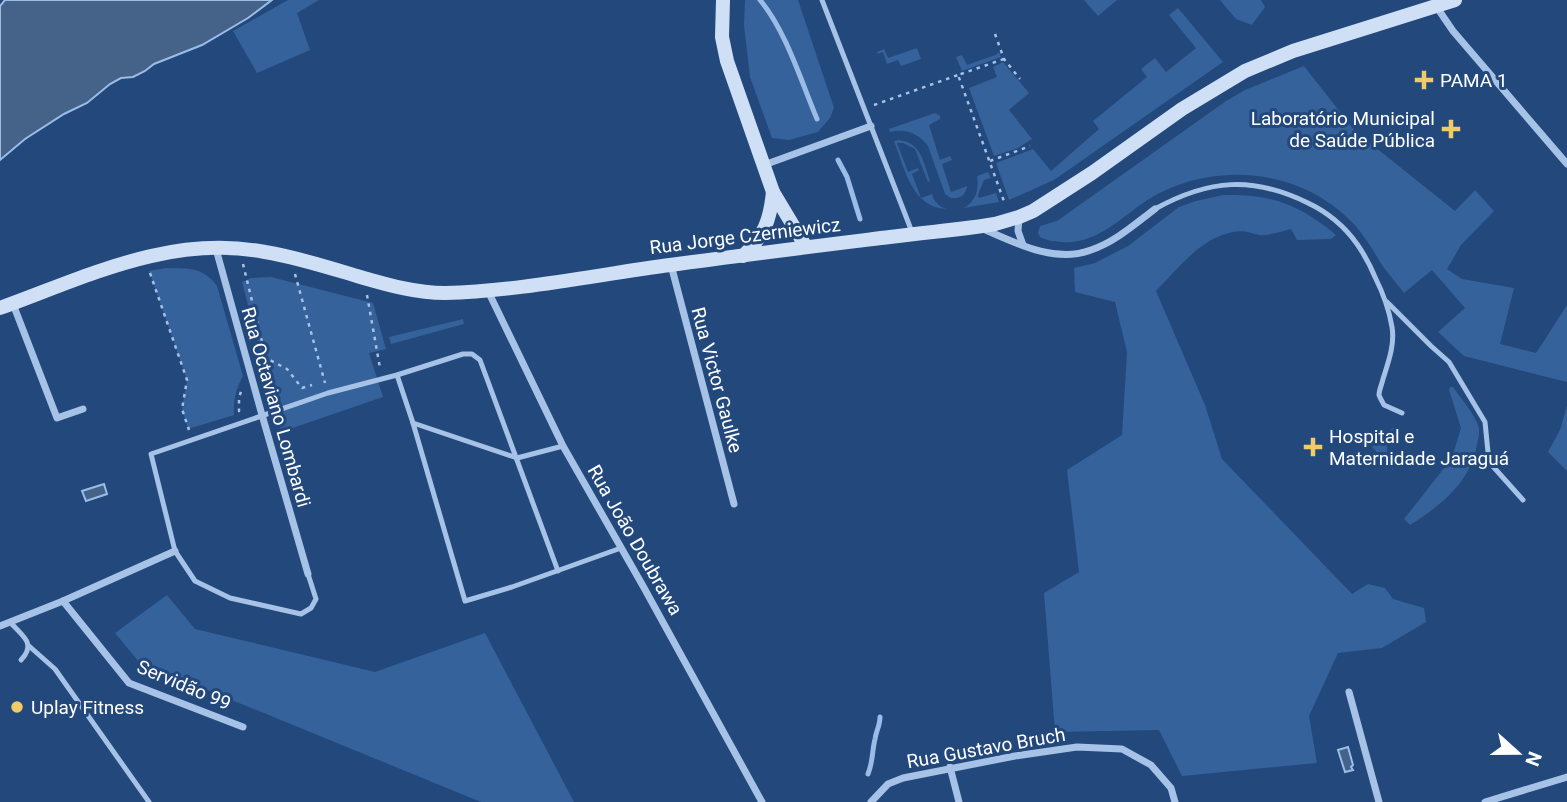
<svg xmlns="http://www.w3.org/2000/svg" width="1567" height="802" viewBox="0 0 1567 802" font-family="Roboto,sans-serif">
<style>
.green{fill:#35629a}
.water{fill:#456288;stroke:#9abce7;stroke-width:2}
.lines{fill:none;stroke-linecap:round;stroke-linejoin:round}
.stream{stroke:#9abce7;stroke-width:5}
.path{stroke:#a6c2e6;stroke-width:2.5;stroke-dasharray:3.5 5;stroke-linecap:butt}
.lane{stroke:#a6c2e6;stroke-width:5}
.street{stroke:#a6c2e6;stroke-width:7}
.secondary{stroke:#cfdff5;stroke-width:14}
.poi-dot{fill:#f1cb68;stroke:#22487c;stroke-width:2.5}
.labels{text-anchor:middle;dominant-baseline:central;stroke-width:6;stroke-linejoin:round;paint-order:stroke}
.poi-label{font-size:19px;fill:#fff;stroke:#22487c;text-anchor:start}
.street-label{font-size:19px;fill:#fff;stroke:#22487c}
</style>
<rect width="100%" height="100%" fill="#22487c"/>
<!-- green -->
<g class="green">
<polygon points="288,0 319,0 297,13 310,50 257,73 233,31"/>
<polygon points="745,0 798,0 834,108 830,118 818,132 789,140 772,138 750,77 744,25"/>
<polygon points="1084,0 1117,0 1098,16"/>
<polygon points="1220,0 1261,0 1265,7 1252,25 1236,19"/>
<polygon points="1178,8 1223,62 1054,180 1009,200 996,163 1033,149 1051,171 1099,129 1093,121 1147,77 1141,69 1155,58 1166,72 1196,48 1169,15"/>
<polygon points="917,48 921,59 901,66 898,60 887,64 883,52 878,54 877,52 884,49 888,58"/>
<polygon points="999,52 1001,57 962,71 956,57 962,55 967,65 995,55"/>
<polygon points="1003,62 1029,93 1009,110 1032,139 1018,148 994,156 969,88 997,77 993,67"/>
<path d="M1304 66 1355 131 1455 211 1475 190 1494 211 1461 245 1447 269 1462 279 1514 288 1500 344 1536 353 1567 305V382L1464 356 1438 332 1465 308 1432 270 1404 293C1398 285 1391 277 1384 268 1377 258 1372 247 1364 237 1355 223 1340 210 1326 201 1274 166 1202 167 1149 199 1121 217 1097 245 1061 242 1053 241 1047 241 1040 237L1038 233 1040 226 1057 221 1226 101 1245 90Z"/>
<path d="M935 113 940 116V119L929 125 940 160 950 156 952 160 942 164 951 192 967 186C966 195 960 199 951 198L945 194 928 146C918 133 906 128 890 132L889 129Z"/>
<path d="M899 140C922 143 923 162 930 181L928 182 915 149 903 143H897L908 172 918 168 919 170 912 174 921 198 932 194C934 201 938 206 946 209 912 208 904 167 894 141Z"/>
<path d="M988 172 991 178 984 180 978 195 979 198 996 193 999 202 964 208C976 201 979 190 977 176Z"/>
<path d="M1223 195C1271 194 1299 204 1336 235L1331 239 1297 240 1291 229C1282 231 1269 236 1259 235 1250 233 1243 230 1233 232 1200 238 1178 269 1156 291L1205 405 1222 459 1352 594 1368 584 1385 588 1393 599 1424 608 1426 622 1382 648 1338 653 1309 716 1317 763 1182 776 1159 730 1055 732 1044 593 1079 572 1067 470 1122 435 1127 352 1115 302 1075 292 1074 268 1095 263 1128 246 1179 207 1196 201Z"/>
<path d="M166 268C189 269 202 266 217 286L243 376C236 389 233 400 234 415L188 429 182 409 187 380 149 271Z"/>
<polygon points="271,277 373,303 386,349 369,353 383,397 281,432 242,282 251,278"/>
<polygon points="463,319 464,324 391,344 389,337"/>
<path d="M1450 387H1453C1461 399 1475 414 1479 428 1480 436 1477 442 1476 450 1467 485 1440 506 1410 525L1404 519 1452 458 1461 428 1449 390Z"/>
<polygon points="1567,406 1567,471 1548,452 1560,430"/>
<path d="M1395 426C1384 444 1385 452 1394 471L1372 447Z"/>
<polygon points="167,595 195,629 375,672 485,633 574,802 481,802 139,662 115,633"/>
</g>
<!-- water -->
<g class="water">
<polygon points="5,0 272,0 248,18 202,45 154,64 145,71 133,77 121,78 110,84 87,103 64,114 25,139 0,160 0,6"/>
<polygon points="104,484 107,494 86,501 82,491"/>
<polygon points="1348,747 1353,765 1351,767 1353,770 1345,772 1338,750"/>
</g>
<g class="lines">
<!-- stream -->
<g class="stream">
<path d="M760 0C786 31 801 81 817 119"/>
<polyline points="838,160 847,177 860,219"/>
<path d="M868 774C873 762 872 751 875 739 876 731 880 726 880 717"/>
</g>
<!-- path -->
<g class="path">
<polyline points="995,34 1004,59 1020,79"/>
<polyline points="1004,59 958,75 1005,204"/>
<polyline points="874,105 958,75"/>
<polyline points="990,161 1030,146"/>
<polyline points="243,264 266,358 287,369 302,388 312,385"/>
<polyline points="150,273 187,380 182,409 189,430"/>
<polyline points="295,274 325,383"/>
<polyline points="367,295 380,368"/>
<polyline points="238,411 239,411 239,398 242,388"/>
</g>
<!-- lane -->
<g class="lane">
<polyline points="822,0 912,232"/>
<path d="M1155 209C1209 179 1253 176 1308 203 1327 212 1345 227 1357 244 1364 254 1370 265 1375 277 1383 293 1389 309 1392 327 1395 345 1388 363 1383 379 1382 384 1379 390 1379 395 1380 398 1382 401 1384 405L1402 413"/>
<polyline points="1387,302 1431,346 1449,362 1485,422 1489,462 1523,500"/>
<polyline points="397,375 413,423 465,601 512,587 621,548"/>
<polyline points="413,423 517,458 563,446"/>
<polyline points="308,574 316,599 311,608 301,614 230,598 195,581 175,551 151,454 328,393 397,375 463,354 472,354 480,360 558,571"/>
<path d="M10 622C22 636 37 643 21 660"/>
<polyline points="29,646 55,669 149,802"/>
</g>
<!-- street -->
<g class="street">
<polyline points="1436,6 1453,31 1567,164"/>
<polyline points="764,165 871,126"/>
<polyline points="1019,217 1018,231 1023,245"/>
<path d="M981 228C1014 242 1054 264 1091 250 1115 242 1135 224 1155 209"/>
<polyline points="216,249 262,415 308,574"/>
<polyline points="671,265 734,504"/>
<polyline points="488,291 563,446 643,586 762,802"/>
<polyline points="13,304 57,418 83,409"/>
<polyline points="63,601 129,683 243,727"/>
<polyline points="0,626 63,601 175,551"/>
<polyline points="1349,692 1379,802"/>
<polyline points="950,767 959,802"/>
<polyline points="871,802 888,784 903,778 1015,756 1077,747 1122,749 1151,765 1171,788 1175,802"/>
<polyline points="1485,802 1567,777"/>
</g>
<!-- secondary -->
<g class="secondary">
<polyline points="723,0 722,37 727,61 773,192 806,247"/>
<path d="M743 256C764 236 770 221 773 192"/>
<path d="M0 308C86 277 170 234 265 252 296 257 327 267 357 276 385 284 414 293 445 293 520 291 595 275 670 265 743 255 817 246 890 237 925 232 960 230 995 224L1019 217 1033 211 1092 173 1182 109 1245 71 1293 51 1455 0"/>
</g>
</g>
<!-- markers -->
<g class="poi-dot">
<path d="M1420.5 69.5h7v7h7v7h-7v7h-7v-7h-7v-7h7z"/>
<path d="M1447.5 118.5h7v7h7v7h-7v7h-7v-7h-7v-7h7z"/>
<path d="M1309.5 436.5h7v7h7v7h-7v7h-7v-7h-7v-7h7z"/>
<circle cx="17" cy="707" r="7"/>
</g>
<g class="labels">
<!-- poi labels -->
<g class="poi-label">
<text x="1440" y="80">PAMA 1</text>
<text x="1435" y="118" text-anchor="end">Laboratório Municipal<tspan x="1435" dy="22">de Saúde Pública</tspan></text>
<text x="1329" y="436">Hospital e<tspan x="1329" dy="22">Maternidade Jaraguá</tspan></text>
<text x="31" y="707">Uplay Fitness</text>
</g>
<!-- street labels -->
<g class="street-label">
<text transform="translate(745 236) rotate(-7)">Rua Jorge Czerniewicz</text>
<text transform="translate(717 380) rotate(75)">Rua Victor Gaulke</text>
<text transform="translate(276 407) rotate(74)">Rua Octaviano Lombardi</text>
<text transform="translate(635 540) rotate(60)">Rua João Doubrawa</text>
<text transform="translate(184 685) rotate(23)">Servidão 99</text>
<text transform="translate(986 748) rotate(-10)">Rua Gustavo Bruch</text>
</g>
</g>
<!-- north arrow -->
<g transform="translate(1518 753) rotate(111)" stroke="#22487c" stroke-width="5" paint-order="stroke">
<path d="M0-5L12 26L0 18L-12 26Z" fill="#ffffff"/>
<text y="-10" font-size="19" font-weight="bold" text-anchor="middle" fill="#ffffff">N</text>
</g>
</svg>
